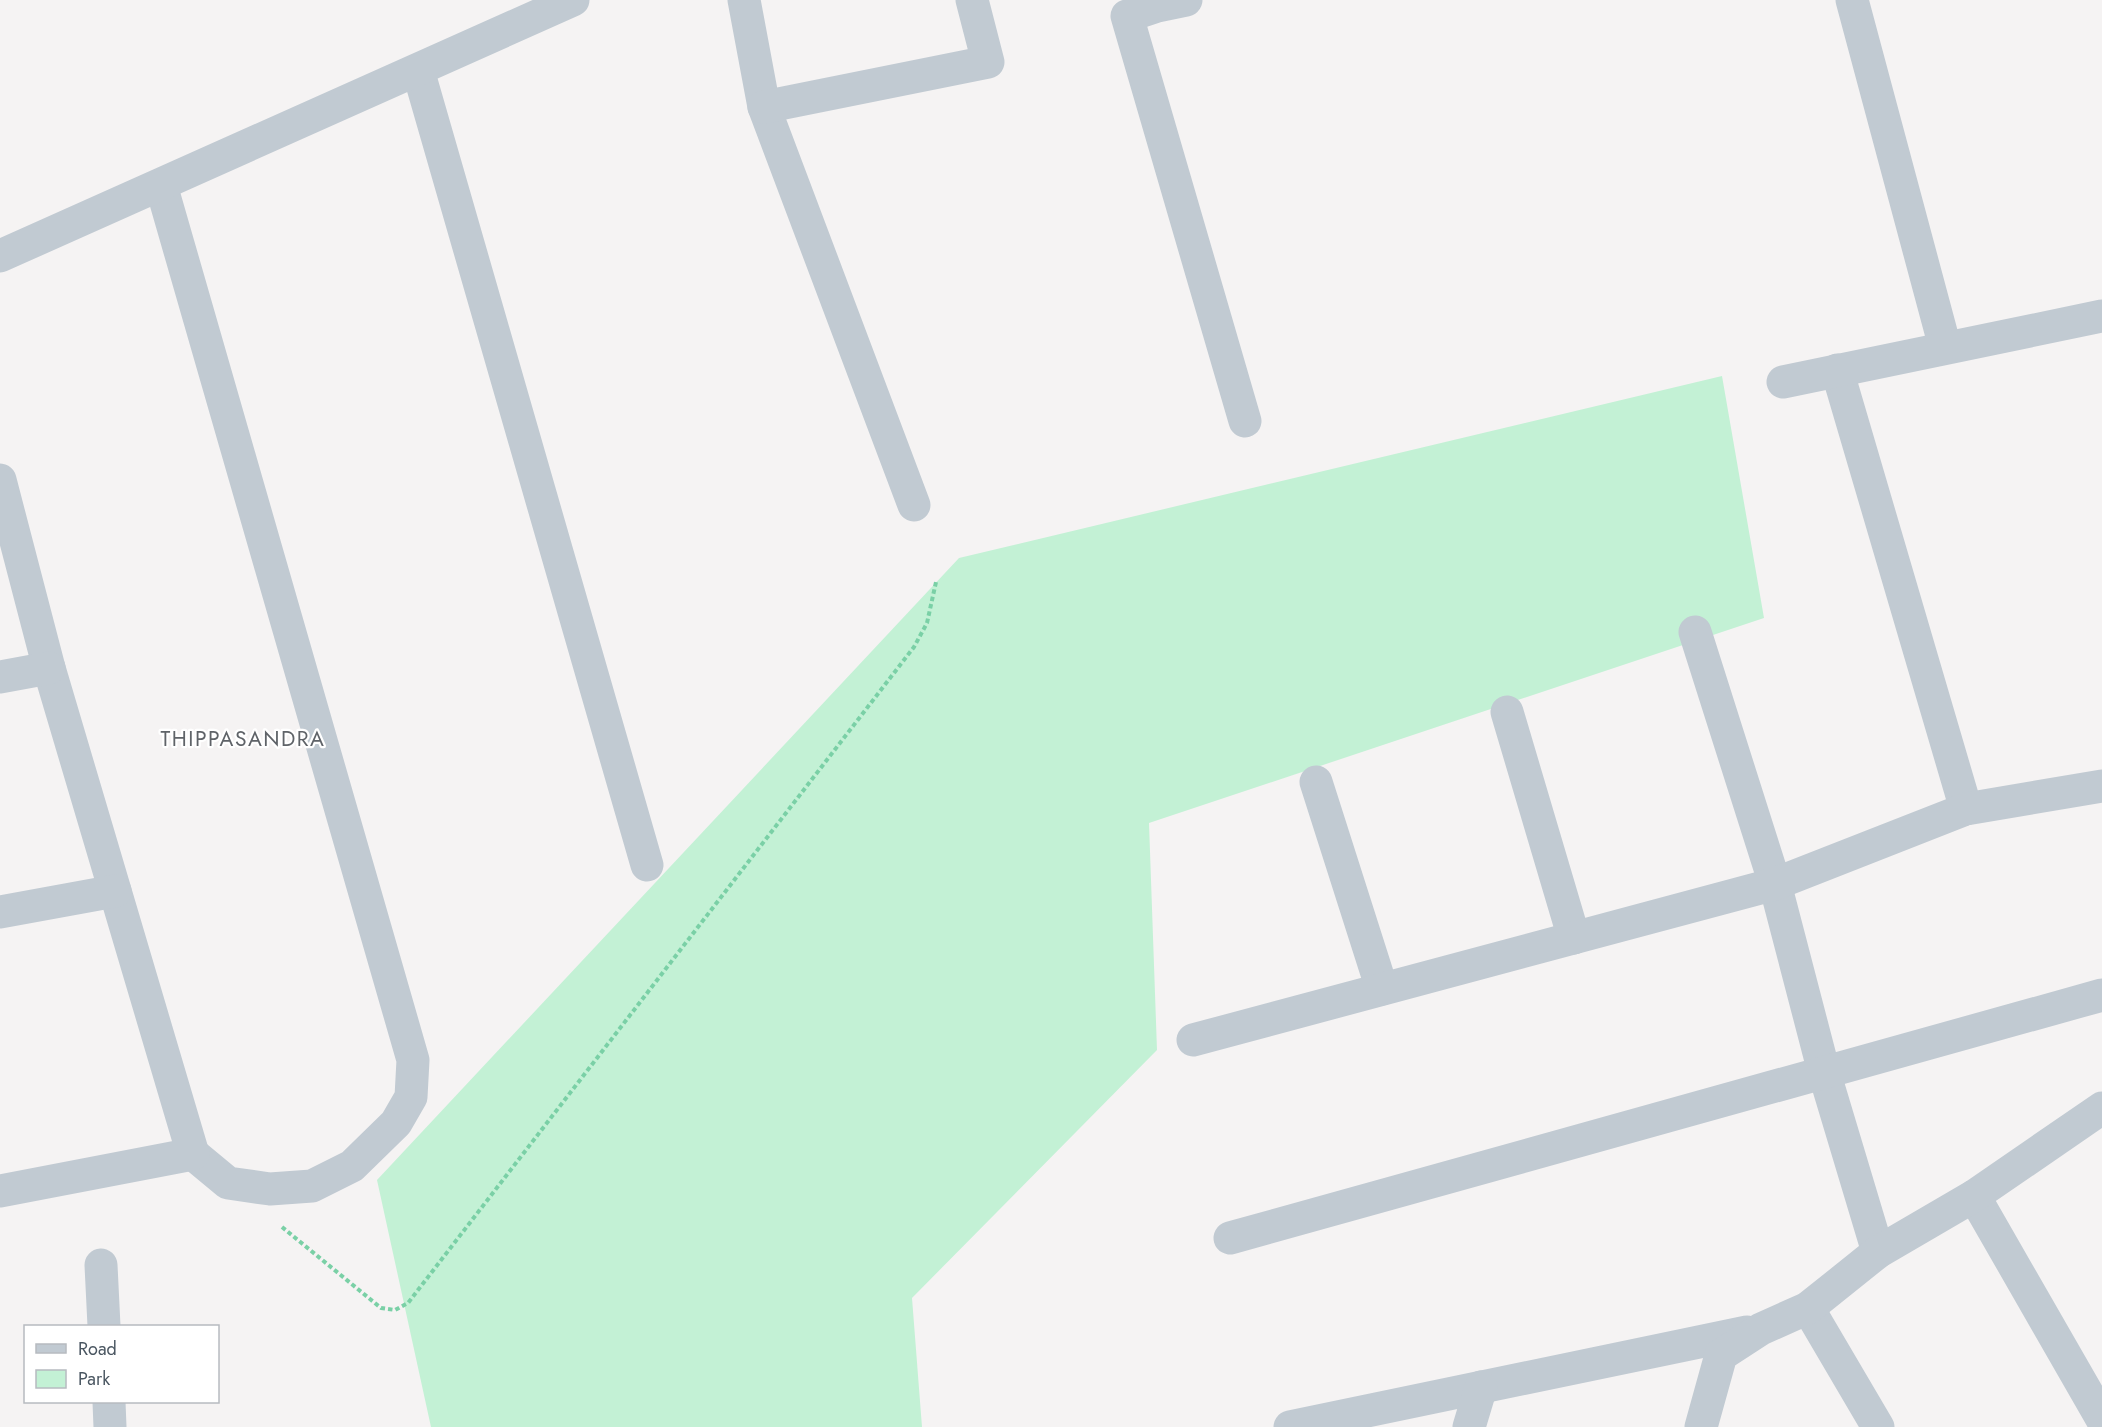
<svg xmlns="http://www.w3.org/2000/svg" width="2102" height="1427" viewBox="0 0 2102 1427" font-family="Jost,sans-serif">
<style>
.green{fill:#c3f1d5}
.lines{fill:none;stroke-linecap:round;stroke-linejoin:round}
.path{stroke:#7ad0a6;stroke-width:4;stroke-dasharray:4.5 3;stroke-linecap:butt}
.minor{stroke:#c1cad2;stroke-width:33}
.labels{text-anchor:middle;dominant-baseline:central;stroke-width:4.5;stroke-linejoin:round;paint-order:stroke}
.quarter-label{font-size:21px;letter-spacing:1.5px;fill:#5f6368;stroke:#fff}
</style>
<rect width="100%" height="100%" fill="#f5f3f3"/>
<!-- green -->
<polygon class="green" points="1722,376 1764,618 1149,823 1157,1050 912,1298 922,1427 431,1427 377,1180 959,558"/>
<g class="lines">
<!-- path -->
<polyline class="path" points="282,1227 381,1308 395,1310 408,1303 914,647 927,623 936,582"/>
<!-- minor -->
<g class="minor">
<polyline points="744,0 764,107 914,505"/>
<polyline points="1186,0 1157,6 1127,16 1245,421"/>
<polyline points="1852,0 1945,347"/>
<polyline points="418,70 647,865"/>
<polyline points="764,107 988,62 972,0"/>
<polyline points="161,185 413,1060 411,1097 396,1123 352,1166 312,1186 270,1189 228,1183 193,1154"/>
<polyline points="0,256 573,0"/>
<polyline points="1837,370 1966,809"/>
<polyline points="1783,382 2102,316"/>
<polyline points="0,480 49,668 193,1154 0,1191"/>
<polyline points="1695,632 1775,884 1824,1072 1878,1252"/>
<polyline points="0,677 49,668"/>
<polyline points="1507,712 1574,938"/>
<polyline points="1316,782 1382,989"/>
<polyline points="0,912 115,891"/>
<polyline points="1193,1040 1775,884 1966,809 2102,786"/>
<polyline points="1974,1196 2102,1419"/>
<polyline points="1230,1238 2102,995"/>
<polyline points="101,1265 104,1326"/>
<polyline points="1808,1308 1878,1427"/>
<polyline points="109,1402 110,1427"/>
<polyline points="1290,1427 1747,1332"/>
<polyline points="1469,1427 1481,1387"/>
<polyline points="1701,1427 1721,1355 1761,1329 1808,1308 1878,1252 1974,1196 2102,1108"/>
</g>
</g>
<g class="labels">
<!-- quarter labels -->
<g class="quarter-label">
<text x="243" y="739">THIPPASANDRA</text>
</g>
</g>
<!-- legend -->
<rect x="24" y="1325" width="195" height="78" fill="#ffffff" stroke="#b7bbc0" stroke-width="1.5"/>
<rect x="36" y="1344" width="30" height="9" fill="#c1cad2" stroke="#b7bbc0" stroke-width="1.5"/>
<text x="78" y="1355" font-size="18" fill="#4a5661">Road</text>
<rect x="36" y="1370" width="30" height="18" fill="#c3f1d5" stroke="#b7bbc0" stroke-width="1.5"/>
<text x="78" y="1385" font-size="18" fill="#4a5661">Park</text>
</svg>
